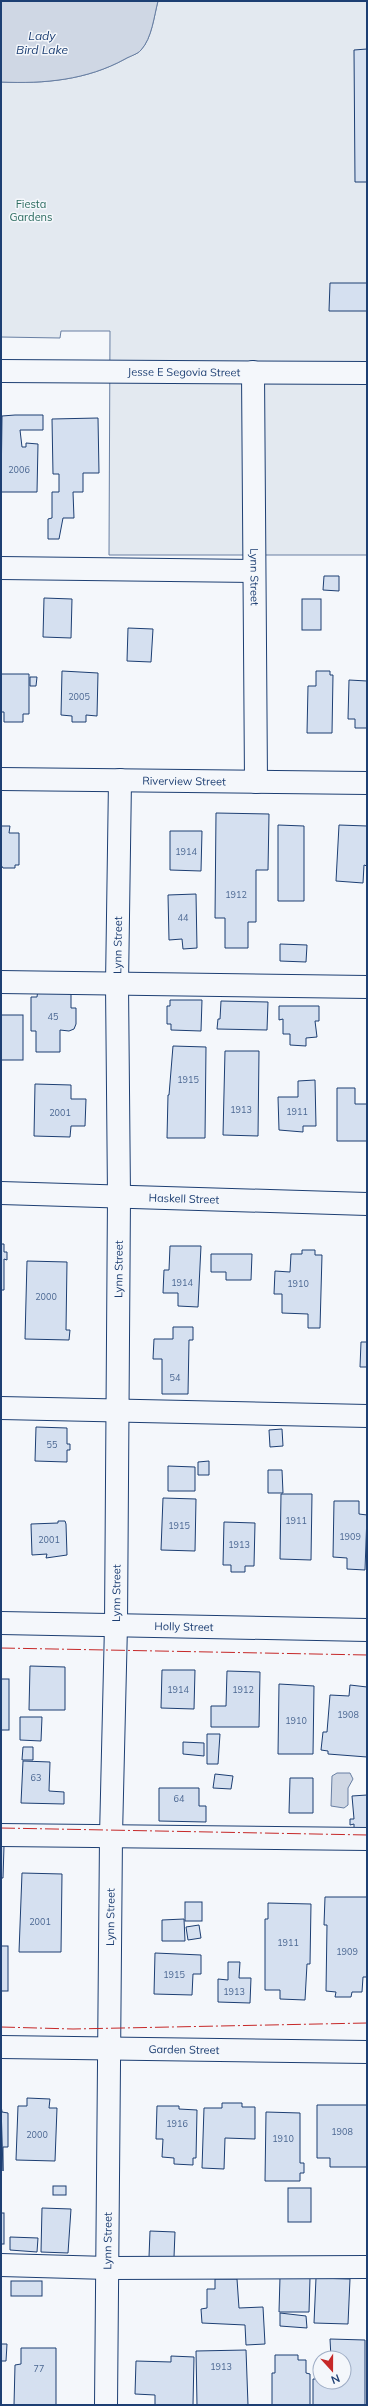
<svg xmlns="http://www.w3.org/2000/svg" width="368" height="2406" viewBox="0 0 368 2406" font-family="Mulish,sans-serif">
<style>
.green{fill:#e3e9f0;stroke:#687fa3}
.water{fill:#cfd7e4;stroke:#687fa3}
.building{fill:#d5e0f0;stroke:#1d3f73}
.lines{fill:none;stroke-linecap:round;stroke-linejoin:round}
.minor-casing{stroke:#1d3f73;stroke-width:24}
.minor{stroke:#f4f7fb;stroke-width:22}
.power{stroke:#c62828;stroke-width:1;stroke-dasharray:14 3 2 3;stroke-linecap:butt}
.labels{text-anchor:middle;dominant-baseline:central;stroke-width:3;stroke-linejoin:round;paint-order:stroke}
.number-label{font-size:9px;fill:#4b6792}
.park-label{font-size:11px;fill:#2c6c60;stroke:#f4f7fb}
.street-label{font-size:11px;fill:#1d3f73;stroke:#f4f7fb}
.water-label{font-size:12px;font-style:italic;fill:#1d3f73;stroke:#f4f7fb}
</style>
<rect width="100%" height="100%" fill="#f4f7fb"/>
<!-- green -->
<path class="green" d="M158 1H367V555H109L110 331H61L60 338 1 337V82C44 84 87 80 125 59 130 56 138 54 141 50 152 38 154 16 158 1Z"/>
<!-- water -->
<g class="water">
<path d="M1 1H158C154 16 152 38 141 50 138 54 130 56 125 59 87 80 44 84 1 82Z"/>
<polygon points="337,1773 350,1773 353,1779 348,1788 348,1805 344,1808 331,1806 332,1776"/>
</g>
<!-- building -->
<g class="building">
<polygon points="367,49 367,182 355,182 354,50"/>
<polygon points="330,283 367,283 367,311 329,311"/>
<polygon points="15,415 43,415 43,430 20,430 22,447 26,447 26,443 38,444 37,492 1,492 2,416"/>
<polygon points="98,418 99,473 83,473 83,492 73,492 74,518 63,518 59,539 48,539 48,519 52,518 52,492 59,492 59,474 53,474 52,419"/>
<polygon points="324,576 339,576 339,591 323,590"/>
<polygon points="44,598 72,599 71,638 43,637"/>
<rect x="302" y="599" width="19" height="31"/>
<polygon points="128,628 153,629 151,662 127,661"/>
<polygon points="62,671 98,673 97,716 86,715 86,722 72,722 72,716 61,715"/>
<polygon points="316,671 330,671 330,675 333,675 332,733 307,733 308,686 316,686"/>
<polygon points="1,674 29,674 29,714 23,714 23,722 4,722 4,712 1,712"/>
<polygon points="30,677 37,677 36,686 30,686"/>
<polygon points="349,680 367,681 367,728 355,728 355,719 348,719"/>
<polygon points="216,813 269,814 268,870 256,870 256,922 248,922 248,948 225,948 225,918 215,918"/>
<polygon points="278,825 304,826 304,901 278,901"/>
<polygon points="339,825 367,826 367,866 364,865 363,883 336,881"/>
<polygon points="1,826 10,826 9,833 19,833 19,865 15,865 15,868 3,868 1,865"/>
<polygon points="170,831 202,831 201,871 170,870"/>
<polygon points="196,894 197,948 183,949 182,939 169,940 168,895"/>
<polygon points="280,944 307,945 306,962 280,961"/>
<polygon points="38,989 71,989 71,1008 76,1008 76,1024 74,1029 69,1031 60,1030 60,1052 36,1052 36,1031 31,1031 31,997 37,997"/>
<polygon points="170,1000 202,1000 201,1031 171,1030 171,1024 167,1024 167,1006 170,1006"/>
<polygon points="221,1001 268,1002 267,1030 217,1029 218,1019 220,1019"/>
<polygon points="279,1006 319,1006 319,1021 315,1021 317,1037 306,1038 306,1046 290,1045 290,1034 283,1034 283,1019 279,1020"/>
<rect x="1" y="1015" width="22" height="45"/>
<polygon points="173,1046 206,1047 205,1138 167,1138 168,1095 169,1095"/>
<polygon points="225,1051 259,1051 258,1136 223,1135"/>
<polygon points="315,1080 316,1126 303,1126 303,1132 279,1130 278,1097 298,1097 298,1081"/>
<polygon points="35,1084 71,1085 71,1099 86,1099 85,1126 71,1126 70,1137 34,1136"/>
<polygon points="337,1088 355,1088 355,1104 367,1104 367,1141 337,1141"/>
<polygon points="1,1244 4,1244 4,1252 7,1252 7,1260 4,1259 4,1290 1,1290"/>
<polygon points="170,1246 201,1246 198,1307 178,1306 178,1293 163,1293 164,1270 169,1270"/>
<polygon points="302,1250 315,1250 315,1255 322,1255 320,1328 308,1328 308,1314 282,1313 282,1294 274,1294 275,1271 290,1272 291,1254 302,1254"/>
<polygon points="211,1254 252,1254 251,1280 226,1280 226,1272 211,1272"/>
<polygon points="27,1261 67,1262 66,1330 70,1330 69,1340 25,1339"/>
<polygon points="173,1327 193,1327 193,1340 189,1340 188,1394 162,1394 162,1359 153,1359 154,1339 173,1339"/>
<polygon points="361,1342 367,1342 367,1367 360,1367"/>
<polygon points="36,1427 67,1428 67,1444 70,1444 70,1450 67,1450 67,1462 35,1461"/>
<polygon points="282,1429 283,1446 270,1447 269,1430"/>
<polygon points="209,1461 209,1475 198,1475 198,1462"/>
<polygon points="168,1466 195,1467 195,1491 168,1491"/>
<polygon points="268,1470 282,1470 283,1493 268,1493"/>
<polygon points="281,1494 312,1494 311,1560 280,1559"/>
<polygon points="163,1498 196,1499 195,1551 161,1550"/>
<polygon points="334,1501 359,1501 359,1514 367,1515 365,1570 347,1569 347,1558 333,1557"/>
<polygon points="58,1521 65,1521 66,1524 67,1555 46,1558 47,1554 32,1555 31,1524 58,1523"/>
<polygon points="224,1522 255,1523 254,1566 245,1566 245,1572 231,1572 231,1565 223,1565"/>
<polygon points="30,1666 65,1667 65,1710 29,1710"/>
<polygon points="162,1670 195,1670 194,1709 161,1708"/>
<polygon points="227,1671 260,1672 259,1727 211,1727 211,1706 226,1706"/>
<rect x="1" y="1679" width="8" height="51"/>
<polygon points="279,1684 314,1686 313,1754 278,1754"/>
<polygon points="350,1685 367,1687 367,1757 328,1754 328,1751 321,1750 323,1732 327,1732 330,1695 349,1696"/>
<polygon points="20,1717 42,1717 41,1741 20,1740"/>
<polygon points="207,1734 220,1734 218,1764 207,1764"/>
<polygon points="183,1742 204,1743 204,1756 183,1754"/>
<polygon points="23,1747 33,1747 33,1760 22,1760"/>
<polygon points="23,1761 50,1762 49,1791 64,1792 64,1804 21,1803"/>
<polygon points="215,1774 233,1776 231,1789 213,1788"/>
<polygon points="290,1778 313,1778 313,1813 289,1813"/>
<polygon points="159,1788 199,1788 199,1806 206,1806 206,1822 159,1821"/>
<polygon points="367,1795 367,1832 354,1833 354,1824 350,1825 350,1819 354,1819 352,1796"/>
<polygon points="1,1846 4,1846 3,1878 1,1878"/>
<polygon points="22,1873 62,1874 61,1952 19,1952"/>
<polygon points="325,1897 367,1897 367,1977 363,1977 362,1992 352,1992 351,1997 335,1997 336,1992 326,1991 327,1925 324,1925"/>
<rect x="185" y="1902" width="17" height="19"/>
<polygon points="268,1903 311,1904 310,1964 307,1964 305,2000 280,1999 280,1990 265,1990 265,1919 268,1919"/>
<polygon points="184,1919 185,1941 162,1941 162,1920"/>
<polygon points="199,1925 201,1938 188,1940 186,1927"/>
<rect x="1" y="1946" width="7" height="45"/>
<polygon points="155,1953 201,1955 201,1974 193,1974 192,1995 154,1994"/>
<polygon points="228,1962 240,1962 239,1978 251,1978 250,2003 218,2002 218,1979 228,1980"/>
<polygon points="27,2098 50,2099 49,2108 57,2108 55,2161 16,2160 18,2106 27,2106"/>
<polygon points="222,2103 242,2103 242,2107 255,2107 255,2139 225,2138 224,2169 202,2168 204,2108 222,2108"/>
<polygon points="1,2105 2,2112 8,2113 8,2147 3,2147 3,2171"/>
<polygon points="317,2105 367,2105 367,2167 330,2167 330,2158 317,2158"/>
<polygon points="157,2106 179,2106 179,2109 197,2110 196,2158 193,2158 193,2165 174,2164 174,2158 162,2157 163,2139 156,2139"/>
<polygon points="266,2112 300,2113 300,2163 304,2163 304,2173 300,2173 300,2181 265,2181"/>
<rect x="53" y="2186" width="13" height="9"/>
<rect x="288" y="2188" width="23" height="34"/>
<polygon points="42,2208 71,2209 68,2253 41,2252"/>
<rect x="1" y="2213" width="3" height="31"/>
<polygon points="150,2231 175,2232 174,2257 149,2257"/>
<polygon points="10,2237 38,2238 37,2252 10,2250"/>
<polygon points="280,2277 310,2278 309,2312 279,2312"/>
<polygon points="316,2278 350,2279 348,2324 314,2323"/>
<polygon points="215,2279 237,2279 239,2308 263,2307 265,2344 246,2345 245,2325 202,2323 201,2309 207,2308 207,2289 215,2289"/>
<rect x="11" y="2281" width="31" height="15"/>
<polygon points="280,2313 306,2316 307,2328 280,2326"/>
<polygon points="330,2339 365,2340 365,2405 313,2405 313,2379 317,2379 317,2360 320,2360 320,2382 344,2382 344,2358 331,2358"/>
<polygon points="1,2344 7,2344 6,2361 1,2361"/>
<polygon points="21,2348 56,2348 56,2405 14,2405 15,2365 21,2364"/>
<polygon points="246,2350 248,2405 197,2405 196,2351"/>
<polygon points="275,2355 298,2355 298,2360 306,2360 306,2373 310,2374 310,2405 272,2405 272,2373 275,2373"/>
<polygon points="171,2356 194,2357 193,2405 155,2405 155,2395 135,2394 136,2361 171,2362"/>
</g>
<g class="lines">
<defs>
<g id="minor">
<path id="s1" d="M1 371 367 373"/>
<path id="s2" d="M253 372 256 782"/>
<polyline points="1,568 254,571"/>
<path id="s3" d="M1 779 367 783"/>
<polyline points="1,982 367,987"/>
<path id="s4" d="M1 1193 367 1204"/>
<polyline points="1,1408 367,1416"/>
<path id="s5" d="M1 1623 367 1630"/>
<polyline points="1,1835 367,1839"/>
<path id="s6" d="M1 2047 367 2052"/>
<polyline points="1,2265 108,2268 367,2267"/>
<path id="s7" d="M106 2405 111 1836 116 1625 119 1196 117 984 120 780"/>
</g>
</defs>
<!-- minor casing -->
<use href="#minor" class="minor-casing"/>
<!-- minor -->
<use href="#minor" class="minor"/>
<!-- power -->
<g class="power">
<polyline points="1,1648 367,1655"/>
<polyline points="1,1828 367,1835"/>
<polyline points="1,2027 73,2029 367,2023"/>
</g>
</g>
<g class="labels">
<!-- number labels -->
<g class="number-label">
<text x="19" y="469">2006</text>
<text x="79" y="696">2005</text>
<text x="186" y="851">1914</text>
<text x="236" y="894">1912</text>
<text x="183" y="917">44</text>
<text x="53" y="1016">45</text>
<text x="188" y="1079">1915</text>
<text x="241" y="1109">1913</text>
<text x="297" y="1111">1911</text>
<text x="60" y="1112">2001</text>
<text x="182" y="1282">1914</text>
<text x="298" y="1283">1910</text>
<text x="46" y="1296">2000</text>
<text x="175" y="1377">54</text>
<text x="52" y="1444">55</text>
<text x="296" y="1520">1911</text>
<text x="179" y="1525">1915</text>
<text x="350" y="1536">1909</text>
<text x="49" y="1539">2001</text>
<text x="239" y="1544">1913</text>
<text x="178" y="1689">1914</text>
<text x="243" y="1689">1912</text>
<text x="348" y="1714">1908</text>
<text x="296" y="1720">1910</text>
<text x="36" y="1777">63</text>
<text x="179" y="1798">64</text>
<text x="40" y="1921">2001</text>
<text x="288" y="1942">1911</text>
<text x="347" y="1951">1909</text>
<text x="174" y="1974">1915</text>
<text x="234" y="1991">1913</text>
<text x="177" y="2123">1916</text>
<text x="342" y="2131">1908</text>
<text x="37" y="2134">2000</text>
<text x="283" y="2138">1910</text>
<text x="221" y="2366">1913</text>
<text x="39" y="2368">77</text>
</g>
<!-- park labels -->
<g class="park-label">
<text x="31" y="204">Fiesta<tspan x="31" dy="13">Gardens</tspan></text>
</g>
<!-- street labels -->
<g class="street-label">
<text stroke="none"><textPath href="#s1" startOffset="183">Jesse E Segovia Street</textPath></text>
<text stroke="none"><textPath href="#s2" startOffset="205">Lynn Street</textPath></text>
<text stroke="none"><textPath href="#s3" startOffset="183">Riverview Street</textPath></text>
<text stroke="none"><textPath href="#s7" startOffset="1460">Lynn Street</textPath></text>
<text stroke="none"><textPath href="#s4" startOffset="183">Haskell Street</textPath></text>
<text stroke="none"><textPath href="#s7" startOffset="1136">Lynn Street</textPath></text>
<text stroke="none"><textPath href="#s7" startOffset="812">Lynn Street</textPath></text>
<text stroke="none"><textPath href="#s5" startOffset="183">Holly Street</textPath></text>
<text stroke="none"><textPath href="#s7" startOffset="488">Lynn Street</textPath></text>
<text stroke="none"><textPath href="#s6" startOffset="183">Garden Street</textPath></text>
<text stroke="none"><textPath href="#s7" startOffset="164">Lynn Street</textPath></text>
</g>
<!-- water labels -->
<g class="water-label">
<text x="42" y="35">Lady<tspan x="42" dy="14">Bird Lake</tspan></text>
</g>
</g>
<!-- border -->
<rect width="368" height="2406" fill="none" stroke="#1d3f73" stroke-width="4"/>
<!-- north arrow -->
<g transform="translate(332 2370) rotate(159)"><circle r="19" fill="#f4f7fb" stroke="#9eadc5"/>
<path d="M0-3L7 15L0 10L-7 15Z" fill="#c62828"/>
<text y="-6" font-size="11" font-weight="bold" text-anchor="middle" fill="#1d3f73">N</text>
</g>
</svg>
